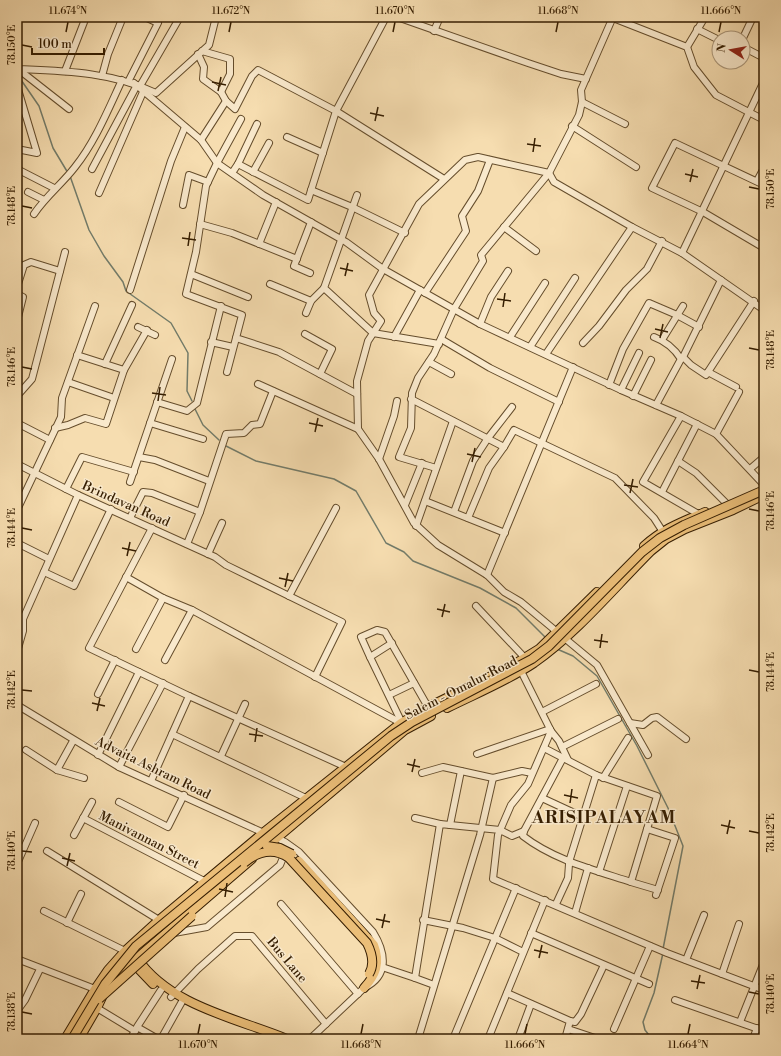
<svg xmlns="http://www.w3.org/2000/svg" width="781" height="1056" viewBox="0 0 781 1056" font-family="'Libre Bodoni',serif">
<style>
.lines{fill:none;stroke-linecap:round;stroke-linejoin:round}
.stream{stroke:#737c6a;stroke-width:1.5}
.minor-casing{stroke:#654d2c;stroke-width:8}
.major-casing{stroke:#351d00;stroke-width:10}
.minor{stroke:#f9e9cc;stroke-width:6}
.major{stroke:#ebbe78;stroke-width:8}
.major-bridge-casing{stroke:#351d00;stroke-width:10;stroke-linecap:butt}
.major-bridge{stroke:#ebbe78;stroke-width:8}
.ticks{fill:none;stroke:#351d00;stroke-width:1.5}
.labels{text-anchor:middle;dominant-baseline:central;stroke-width:3;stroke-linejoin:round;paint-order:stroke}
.street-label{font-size:13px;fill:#351d00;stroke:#f9e9cc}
.district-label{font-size:17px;font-weight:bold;letter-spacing:1px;fill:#351d00;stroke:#f9e9cc}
.neatline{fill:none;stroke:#351d00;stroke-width:1.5}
.ticks-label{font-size:10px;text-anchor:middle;fill:#351d00}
</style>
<rect width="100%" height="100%" fill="#f6ddb0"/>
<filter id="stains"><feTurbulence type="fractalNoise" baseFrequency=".005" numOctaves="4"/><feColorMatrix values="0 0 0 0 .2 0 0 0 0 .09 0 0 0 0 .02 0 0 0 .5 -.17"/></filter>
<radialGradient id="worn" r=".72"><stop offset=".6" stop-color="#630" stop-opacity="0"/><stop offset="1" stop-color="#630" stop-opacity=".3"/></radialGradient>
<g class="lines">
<!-- stream -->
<g class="stream">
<polyline points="17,74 39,106 53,148 68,173"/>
<polyline points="70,176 89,230 104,256 123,282 126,291 171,323 188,353 187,391 192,401"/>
<polyline points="195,409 203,425 219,440"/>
<polyline points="226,446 256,461 334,479 356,491 386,543 404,552 413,561 480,588 516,608 546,638"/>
<polyline points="557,649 573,656 597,676 637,746 668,808 683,846 663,949"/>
<polyline points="652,1039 645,1030 643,1022 654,993 663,953"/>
</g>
<defs>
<g id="minor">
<polyline points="386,17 336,111 444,179"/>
<polyline points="397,17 528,63 561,74 586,79"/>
<polyline points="613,18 687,47 694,67 716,95 764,120"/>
<polyline points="697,29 719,40"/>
<polyline points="434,31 440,17"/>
<polyline points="743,38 753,17"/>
<polyline points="687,47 705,17"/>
<polyline points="743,47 764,58"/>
<polyline points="202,51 230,59 230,74 221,92"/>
<polyline points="198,54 204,67 203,79 221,92 226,101 235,109 252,76 258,70 336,111 308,200 238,164 232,173"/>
<path d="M17 69C64 71 113 72 156 93L209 45 216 17"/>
<polyline points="18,69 69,109"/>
<polyline points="65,71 86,17"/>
<polyline points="102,76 108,54 123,17"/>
<polyline points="128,82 158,23 145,17"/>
<polyline points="134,83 201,140 217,163 263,195 346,242 383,269 480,324 621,390 681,416 716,434 764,485"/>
<polyline points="17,86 37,153 17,149"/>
<polyline points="140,86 180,17"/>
<polyline points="582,102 625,124"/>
<polyline points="241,119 217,163 206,186 196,252 186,294 242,315 236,338 279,352 357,394"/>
<polyline points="572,126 636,167"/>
<polyline points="287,137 323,153"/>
<polyline points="201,140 226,101"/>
<polyline points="238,164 257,124"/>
<polyline points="17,169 54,188"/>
<polyline points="92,169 137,85"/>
<polyline points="253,172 269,143"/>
<polyline points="549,173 478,157 465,160 419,204 369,295 374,313 381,321 368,341 357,381 358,429 379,459 414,523 438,545 487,575 504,592 521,602 597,665 648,755"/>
<polyline points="549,173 554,182 632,227 682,253 764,310"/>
<polyline points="757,181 764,168"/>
<polyline points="764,185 675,143 652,188 703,212 764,248"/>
<polyline points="311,190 352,207 405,233"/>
<polyline points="28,192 44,200"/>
<polyline points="99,193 143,92"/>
<polyline points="357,195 324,288 373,333 439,344"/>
<polyline points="183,205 189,175 208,182"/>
<path d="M34 214C46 196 62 184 75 167 95 142 108 110 122 80"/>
<polyline points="200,224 232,233 297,259"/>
<polyline points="504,227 536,251"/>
<polyline points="259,244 276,202"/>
<polyline points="682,253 764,81"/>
<polyline points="310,273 294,266 311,222"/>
<polyline points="191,274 248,297"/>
<polyline points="270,284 311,301"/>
<polyline points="17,287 24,265 31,262 60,271"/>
<polyline points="130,290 171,161 185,127"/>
<polyline points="425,293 466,231 462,216 478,191 490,160"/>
<polyline points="17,294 23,297 17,321"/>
<polyline points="306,313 311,301 324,288"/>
<polyline points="480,324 491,297 508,271"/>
<polyline points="138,327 155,335"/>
<polyline points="305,334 332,349 320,374"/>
<polyline points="394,337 420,290"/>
<polyline points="510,337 545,283"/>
<path d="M654 337C665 341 674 348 681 359"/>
<polyline points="441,339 490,368 559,402"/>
<polyline points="662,340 683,306"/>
<polyline points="211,342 233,347"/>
<polyline points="583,343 599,326 626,290 647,269 662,241"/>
<polyline points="530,347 575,278"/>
<polyline points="546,354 632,227"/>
<polyline points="683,357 691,365 706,375 754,301"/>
<polyline points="429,362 451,374"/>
<polyline points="105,364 132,305"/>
<polyline points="124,370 147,330"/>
<polyline points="227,372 236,338"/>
<polyline points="708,372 736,387"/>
<polyline points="68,382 114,398"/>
<polyline points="258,384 358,429"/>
<polyline points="609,385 623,349 649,303 677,315 699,327"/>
<polyline points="621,390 639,353"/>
<polyline points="17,396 32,379 65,252"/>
<polyline points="633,396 651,360"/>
<polyline points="411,399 504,447"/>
<polyline points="157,402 187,411 197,403 221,306"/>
<polyline points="656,405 681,359 683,357 721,280"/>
<polyline points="681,416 643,482 700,515"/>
<polyline points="17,423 50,440"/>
<polyline points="150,423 203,439"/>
<polyline points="55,428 68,425 85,418 106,424 124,370 77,355"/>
<polyline points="716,434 739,392"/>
<polyline points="139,457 155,460 209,481"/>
<polyline points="379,459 394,416 397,401"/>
<polyline points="678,461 696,473 726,503"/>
<polyline points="17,464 78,495 215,557 226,565 342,622 315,677"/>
<polyline points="436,468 399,457 411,428 412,393 418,378 434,354 454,309 483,261 481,255 549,173 579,115 582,102 581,90 613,17"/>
<polyline points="750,469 764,457"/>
<polyline points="130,482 172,359"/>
<polyline points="66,489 82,457 134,472"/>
<polyline points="662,492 697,424"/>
<polyline points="425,501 505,533"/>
<polyline points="405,505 422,463"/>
<polyline points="17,510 61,417 62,398 95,306"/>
<polyline points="454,512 473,461 488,438 512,407"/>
<polyline points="130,518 143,492 152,493 200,512"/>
<polyline points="468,518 489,468 504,447 514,430 615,478 654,518 663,532"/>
<polyline points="416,526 453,421"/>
<polyline points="152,528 89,648 189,696 346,767"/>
<polyline points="17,543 49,559"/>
<polyline points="187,544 200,512 226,434 244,433 252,425 260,424 273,391"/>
<polyline points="208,554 222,523"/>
<polyline points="44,572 74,586 111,509"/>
<polyline points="487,575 573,367"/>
<polyline points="126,577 163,598 192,610 401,723"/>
<polyline points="289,596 336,508"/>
<polyline points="476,606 525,658"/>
<polyline points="392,643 370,657 402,723"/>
<polyline points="136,649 163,598"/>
<polyline points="17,652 23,631 23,619 78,495"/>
<polyline points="370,657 361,637 377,630 385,632 428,707"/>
<polyline points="165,660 192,610"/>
<polyline points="521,671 551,731 528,784 511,805 498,835 493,879 667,953 764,990"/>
<polyline points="98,694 115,660"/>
<polyline points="389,695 414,683"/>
<polyline points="17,705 119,767 266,834"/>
<polyline points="542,712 596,684"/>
<polyline points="630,723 643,725 652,718 657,717 686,739"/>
<polyline points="551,731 559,741 568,760"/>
<polyline points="172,734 308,799"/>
<polyline points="562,747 618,719"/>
<polyline points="544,748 596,775"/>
<polyline points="26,750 57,770 84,778"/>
<polyline points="477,754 550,729"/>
<polyline points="98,755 139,672"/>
<polyline points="221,756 245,704"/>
<polyline points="119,767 163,683"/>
<polyline points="57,770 73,741"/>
<polyline points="422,773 443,767 493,778 522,771 532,773"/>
<polyline points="603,778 628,738"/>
<polyline points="151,781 189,696"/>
<polyline points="542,798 583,817"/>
<polyline points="119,802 168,827 184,795"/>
<polyline points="83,818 206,882"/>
<polyline points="415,818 440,824"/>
<polyline points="450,825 461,771"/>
<polyline points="647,829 675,838 656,895"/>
<polyline points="524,831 563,758"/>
<polyline points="74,835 92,802"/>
<path d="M275 837 285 842 299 852 373 932C386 953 389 976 364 988L310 1039"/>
<polyline points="47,851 159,920"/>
<polyline points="17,864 35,823"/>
<polyline points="599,872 627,786"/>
<polyline points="631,882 658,890"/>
<polyline points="281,904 358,994"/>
<polyline points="44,911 125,951"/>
<polyline points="575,913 588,868"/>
<polyline points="423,920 463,928 495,938 523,952"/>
<polyline points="67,923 81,894"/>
<polyline points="174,933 207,927 280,865 285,853"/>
<polyline points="531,933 649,984"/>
<polyline points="17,959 95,989"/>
<polyline points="686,960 704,915"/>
<path d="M382 967 415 978 440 824 500 830 512 836 524 831 523 836C554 860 594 870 631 882L657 796 596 775 569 862V864L568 878 556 904"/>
<polyline points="722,974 739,924"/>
<polyline points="415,978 434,985"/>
<polyline points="507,993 570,1021 565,1039"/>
<polyline points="171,997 198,969 235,936 252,936 326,1024"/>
<polyline points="675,1000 764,1031"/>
<polyline points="97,1008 135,1031"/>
<polyline points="17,1011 25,1000 40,969"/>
<polyline points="570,1021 575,1022 581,1014 604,965"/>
<polyline points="740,1022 764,962"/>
<polyline points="568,1029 598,1039"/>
<polyline points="614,1029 650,946"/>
<polyline points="130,1039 137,1028"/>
<polyline points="158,1039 137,1027 161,990"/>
<polyline points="161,1039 184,998"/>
<polyline points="418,1039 480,835 493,778"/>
<polyline points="453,1039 516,888"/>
<polyline points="488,1039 545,900"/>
<polyline points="518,1039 531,1004"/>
<polyline points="753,1039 757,1028"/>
</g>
<g id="major">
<path d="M644 546C664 528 682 522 705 512"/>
<polyline points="513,665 539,649 597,592"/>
<path d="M447 708C475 694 507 681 534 663 578 632 613 589 651 551L666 539 685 529 733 510 764 495"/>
<polyline points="264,849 405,730 431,716"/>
<path d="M299 861 374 945C381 963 376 975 364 988"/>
<path d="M137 958C170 1006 236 1018 287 1039"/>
<polyline points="132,962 153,984"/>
<polyline points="115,980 137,958 252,859"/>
<polyline points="65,1039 95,989 108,970 125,951 159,920 263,833 401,723 428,707 495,674"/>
<polyline points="79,1039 97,1008 104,993"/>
</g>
</defs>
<!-- minor casing -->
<use href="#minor" class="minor-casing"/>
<!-- major casing -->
<use href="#major" class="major-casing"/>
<!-- minor -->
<use href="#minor" class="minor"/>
<!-- major -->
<use href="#major" class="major"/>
<defs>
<g id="major-bridge">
<polyline points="267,846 280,848 292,854"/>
<path d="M244 863C257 852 273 847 289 858L367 943C372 953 375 964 369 974"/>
<polyline points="99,999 192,916"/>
<polyline points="72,1039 105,984 136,946 391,736 412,722 532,659 549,646 642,552 660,538 684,525 764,490"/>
</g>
</defs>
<!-- major-bridge casing -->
<use href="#major-bridge" class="major-bridge-casing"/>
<!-- major-bridge -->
<use href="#major-bridge" class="major-bridge"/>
</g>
<!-- ticks -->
<path class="ticks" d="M66 32 68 22M229 32 231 22M393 32 395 22M556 32 558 22M719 32 721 22M22 45 32 47M212 82 226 85M218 91 221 77M370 113 384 116M375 121 378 107M527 144 541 146M533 152 535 138M685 174 698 177M690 182 693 169M749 187 759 189M22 206 32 208M182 238 196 240M188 246 190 232M340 268 353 271M345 276 348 263M497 299 511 301M503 307 505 293M655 329 668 332M660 338 663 324M749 348 759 350M22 367 32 369M152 393 166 395M158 401 160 387M309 423 323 426M315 432 318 418M467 454 481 457M472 462 475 448M624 485 638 487M630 493 633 479M749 509 759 511M22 528 32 530M122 548 136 551M127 556 130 542M279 578 293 581M285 587 288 573M437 609 450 612M442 617 445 604M594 640 608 642M600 648 602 634M749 670 759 672M22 690 32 691M92 703 105 706M97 711 100 698M249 734 263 736M255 742 257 728M407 764 420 767M412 772 415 759M564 795 578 798M570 803 572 789M721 825 735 828M749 831 759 833M727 834 730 820M22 851 32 852M62 858 75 861M67 866 70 853M219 889 233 892M225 897 227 883M376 919 390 922M382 928 385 914M534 950 548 953M539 958 542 945M691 981 705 983M697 989 700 975M749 992 759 994M22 1012 32 1014M198 1034 200 1024M361 1034 363 1024M525 1034 527 1024M688 1034 690 1024"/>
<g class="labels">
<!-- street labels -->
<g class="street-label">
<text transform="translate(126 504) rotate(24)">Brindavan Road</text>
<text transform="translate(461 688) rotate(-27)">Salem - Omalur Road</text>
<text transform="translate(153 768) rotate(26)">Advaita Ashram Road</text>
<text transform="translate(149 840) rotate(27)">Manivannan Street</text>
<text transform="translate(287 960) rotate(50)">Bus Lane</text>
</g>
<!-- district labels -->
<g class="district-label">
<text x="604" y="818">ARISIPALAYAM</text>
</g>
</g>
<!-- margin -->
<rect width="781" height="1056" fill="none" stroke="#f6ddb0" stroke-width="44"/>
<!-- north arrow -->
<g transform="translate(731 50) rotate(281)"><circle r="19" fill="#f9e9cc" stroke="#ab977a"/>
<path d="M0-3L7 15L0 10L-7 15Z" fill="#8f2418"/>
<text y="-6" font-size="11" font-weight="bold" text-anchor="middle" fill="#351d00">N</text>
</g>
<!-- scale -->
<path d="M32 48v6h72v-6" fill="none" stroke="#351d00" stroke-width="2"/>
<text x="38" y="48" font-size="12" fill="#351d00" stroke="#f9e9cc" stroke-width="3" paint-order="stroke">100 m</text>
<rect x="22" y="22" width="737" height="1012" class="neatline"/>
<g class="ticks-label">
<text x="68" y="14">11.674°N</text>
<text x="231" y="14">11.672°N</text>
<text x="395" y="14">11.670°N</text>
<text x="558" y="14">11.668°N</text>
<text x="721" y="14">11.666°N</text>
<text transform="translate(11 45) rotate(-90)" y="4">78.150°E</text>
<text transform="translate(770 189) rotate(-90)" y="4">78.150°E</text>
<text transform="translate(11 206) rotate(-90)" y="4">78.148°E</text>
<text transform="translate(770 350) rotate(-90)" y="4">78.148°E</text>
<text transform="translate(11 367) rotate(-90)" y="4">78.146°E</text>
<text transform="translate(770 511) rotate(-90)" y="4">78.146°E</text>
<text transform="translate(11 528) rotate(-90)" y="4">78.144°E</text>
<text transform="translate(770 672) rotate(-90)" y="4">78.144°E</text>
<text transform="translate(11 690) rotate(-90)" y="4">78.142°E</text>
<text transform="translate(770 833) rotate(-90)" y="4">78.142°E</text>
<text transform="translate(11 851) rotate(-90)" y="4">78.140°E</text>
<text transform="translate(770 994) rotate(-90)" y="4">78.140°E</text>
<text transform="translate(11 1012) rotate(-90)" y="4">78.138°E</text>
<text x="198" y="1048">11.670°N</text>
<text x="361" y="1048">11.668°N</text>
<text x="525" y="1048">11.666°N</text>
<text x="688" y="1048">11.664°N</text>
</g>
<rect width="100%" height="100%" filter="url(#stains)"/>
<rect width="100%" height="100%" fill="url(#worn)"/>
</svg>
